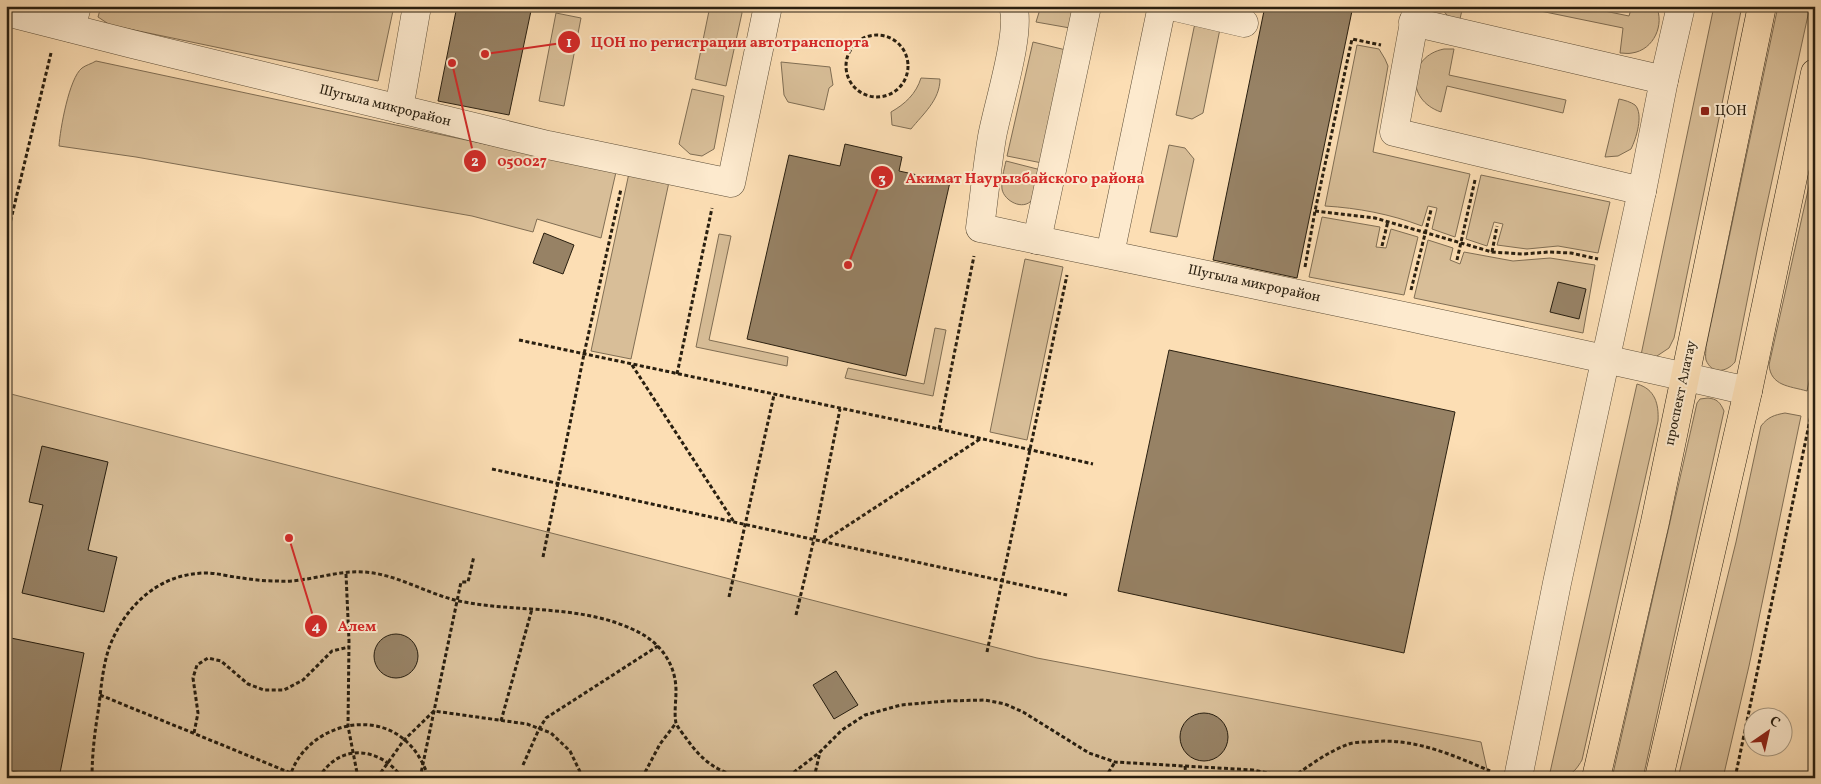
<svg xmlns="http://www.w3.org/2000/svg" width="1821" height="784" viewBox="0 0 1821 784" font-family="Vollkorn,serif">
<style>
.green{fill:#d8be98;stroke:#806e54}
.building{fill:#978265;stroke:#291f10}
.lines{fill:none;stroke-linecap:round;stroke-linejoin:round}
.minor-casing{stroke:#5e4f39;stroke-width:29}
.major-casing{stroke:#291f10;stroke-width:29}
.path{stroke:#291f10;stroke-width:3;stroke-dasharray:4 2.5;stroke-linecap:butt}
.minor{stroke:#fdeace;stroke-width:28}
.major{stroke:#fcdeb4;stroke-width:28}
.poi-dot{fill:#8f2418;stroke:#fdeace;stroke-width:2}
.labels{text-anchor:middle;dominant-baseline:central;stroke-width:4;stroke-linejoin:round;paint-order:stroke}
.street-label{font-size:14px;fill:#291f10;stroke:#fdeace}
.poi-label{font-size:14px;fill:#291f10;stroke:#fdeace;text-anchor:start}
.leader{fill:none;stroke:#d62828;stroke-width:2}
.callout-dot{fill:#d62828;stroke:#fdeace;stroke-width:2}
.mark-label{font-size:15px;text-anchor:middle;font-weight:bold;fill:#fff}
.callout-label{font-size:15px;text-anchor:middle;font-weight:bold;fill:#d62828;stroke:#fdeace;stroke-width:4;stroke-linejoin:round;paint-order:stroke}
</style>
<rect width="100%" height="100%" fill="#fcdeb4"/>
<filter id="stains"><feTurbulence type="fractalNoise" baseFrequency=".004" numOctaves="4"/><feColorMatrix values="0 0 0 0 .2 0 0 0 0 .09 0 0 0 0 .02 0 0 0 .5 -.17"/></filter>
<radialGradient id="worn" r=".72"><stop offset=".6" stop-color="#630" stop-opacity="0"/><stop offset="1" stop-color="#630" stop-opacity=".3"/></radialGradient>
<!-- green -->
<g class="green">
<polygon points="101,6 394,6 378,81 110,25 98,17"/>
<polygon points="710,6 740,6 742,13 726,86 695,79"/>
<polygon points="1041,6 1074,6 1070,28 1036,22"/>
<polygon points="1439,6 1463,6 1459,23 1447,15"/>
<path d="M1516 6H1580L1629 16 1632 6H1656C1665 24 1654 50 1632 53 1628 54 1624 53 1620 53L1623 28Z"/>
<polygon points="1714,6 1742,6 1674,338 1669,348 1654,358 1641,355"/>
<path d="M1778 6H1810L1761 231 1735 362C1727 372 1712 375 1706 360 1705 356 1706 351 1706 347Z"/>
<polygon points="556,13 581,18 564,106 539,101"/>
<polygon points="1196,18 1221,24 1203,113 1192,119 1176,115"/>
<polygon points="1033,42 1066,50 1042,163 1007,156"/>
<path d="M1357 45 1379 49 1385 59 1388 66 1373 152 1470 174 1455 237 1432 229 1437 208 1428 206 1422 226C1390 214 1358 208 1325 206Z"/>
<path d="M1444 49H1454L1449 75 1566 100 1563 113 1447 86 1441 112C1405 100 1408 56 1444 49Z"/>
<path d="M96 61 616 172 601 238 537 219 533 232 472 216 136 157 59 146C60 130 69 78 82 68 86 65 91 64 96 61Z"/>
<polygon points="781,62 830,67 833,85 829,88 824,110 788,102 784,95"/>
<path d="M921 78 940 79C940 100 923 114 911 129L892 125 891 112C905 104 916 94 921 78Z"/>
<polygon points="692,89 724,96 714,149 702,156 690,154 679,144"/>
<path d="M1619 99C1624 100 1631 102 1635 105 1644 114 1636 139 1631 149L1618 156 1605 157Z"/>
<polygon points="1169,145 1185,148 1194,159 1177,237 1150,232"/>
<path d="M1815 159V354L1807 391C1789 386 1771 386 1769 365Z"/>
<path d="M1006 161 1041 170C1038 179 1037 192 1032 200 1023 211 1004 201 1002 189 1001 180 1004 170 1006 161Z"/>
<polygon points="629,173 669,182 631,359 591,351"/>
<polygon points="1481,175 1610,202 1598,253 1558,246 1527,249 1497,245 1503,224 1494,222 1487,246 1466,239"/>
<polygon points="1322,217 1380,227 1376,247 1386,248 1391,229 1418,237 1404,295 1309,277"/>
<polygon points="719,234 731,236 709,340 788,357 787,366 696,347"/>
<polygon points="1428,240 1453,248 1450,260 1460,264 1464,252 1513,261 1550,258 1595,265 1583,333 1414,298"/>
<polygon points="1025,259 1063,267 1027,440 990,432"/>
<polygon points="935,328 946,330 933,396 845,378 848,368 924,384"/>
<path d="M1637 384C1655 389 1659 404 1658 421L1582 760C1574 774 1566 780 1549 777Z"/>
<polygon points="11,394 1037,658 1481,742 1489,778 6,778 6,418"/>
<path d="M1708 398C1717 399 1720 402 1724 411L1643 778H1612L1697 403 1700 399Z"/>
<path d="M1785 413 1801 416 1749 666 1723 778H1678L1736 542 1761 426C1768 417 1774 415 1785 413Z"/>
</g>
<!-- building -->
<g class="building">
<polygon points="457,6 532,6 509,115 438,101"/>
<polygon points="1265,6 1353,6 1297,278 1213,260"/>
<polygon points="845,144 902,157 899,171 950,182 906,376 747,339 789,155 840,166"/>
<polygon points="544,233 574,245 563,274 533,263"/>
<polygon points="1558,282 1586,289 1579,319 1550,312"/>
<polygon points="1169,350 1455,412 1404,653 1118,591"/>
<polygon points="42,446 108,462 88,550 117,557 104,612 22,593 43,505 29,502"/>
<circle cx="396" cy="656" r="22"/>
<polygon points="6,637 84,653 59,778 45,778 6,770"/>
<polygon points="836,671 858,705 834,719 813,685"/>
<circle cx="1204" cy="737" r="24"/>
</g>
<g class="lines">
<defs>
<g id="minor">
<path d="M1013 6C1022 31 997 108 992 137 987 167 984 198 980 228 1236 281 1493 333 1748 391"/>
<polyline points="1171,6 1244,23"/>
<polyline points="1417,6 1394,132 1642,191 1557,583 1518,778"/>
<polyline points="6,12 132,44 548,145 731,183 768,6"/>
<polyline points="1413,22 1664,80"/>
<polyline points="71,28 77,6"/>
<polyline points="399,109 417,6"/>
<polyline points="1642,191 1664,80 1681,6"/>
<polyline points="1037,240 1087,6"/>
<polyline points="1110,254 1162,6"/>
</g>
<g id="major">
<polyline points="1596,778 1655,522 1762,6"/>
<polyline points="1659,778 1748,391 1815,73"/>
</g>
</defs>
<!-- minor casing -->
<use href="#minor" class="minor-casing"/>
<!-- major casing -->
<use href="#major" class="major-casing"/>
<!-- path -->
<g class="path">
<circle cx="877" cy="66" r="31"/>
<polyline points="1315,211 1375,218 1492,252 1523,254 1549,252 1571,253 1598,259"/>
<polyline points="6,240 51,53"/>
<polyline points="1382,246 1388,221"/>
<polyline points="1492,252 1497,226"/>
<polyline points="1457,260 1475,180"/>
<polyline points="1305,267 1315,211 1352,39 1381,45"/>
<polyline points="1411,290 1431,210"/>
<polyline points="519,340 939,429 1093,464"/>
<polyline points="632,365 734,522"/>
<polyline points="677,374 712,208"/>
<polyline points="939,429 974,256"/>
<polyline points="492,469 1067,595"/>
<polyline points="824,541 980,439"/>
<polyline points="543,557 584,354 621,189"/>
<polyline points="346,574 349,641 348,726 358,778"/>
<polyline points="729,597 774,395"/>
<polyline points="796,615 814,539 840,409"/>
<polyline points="987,652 1067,275"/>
<polyline points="100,695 303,778"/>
<polyline points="501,721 532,609"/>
<polyline points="194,733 198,713 193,678 197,665 208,658 221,661 248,684 264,690 284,690 303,680 332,651 349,647"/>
<polyline points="523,765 539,729 546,718 658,646"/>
<polyline points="1185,766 1186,778"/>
<path d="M1293 777C1310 765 1329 751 1349 744 1355 742 1362 742 1368 742 1412 737 1451 754 1490 771"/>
<path d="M92 778C92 753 95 730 99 706 101 687 103 666 109 648 125 605 160 573 206 573 218 573 231 577 242 578 254 580 266 581 278 581 306 583 335 570 364 572 397 574 427 594 459 601 516 613 577 604 632 629 658 640 676 662 676 691 676 701 674 714 676 723 678 728 683 734 686 738 702 761 717 772 744 778"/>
<path d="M290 778C292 766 301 753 310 745 336 721 380 716 407 742 418 752 424 765 429 778"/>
<path d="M319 778C339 742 381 747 402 778"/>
<polyline points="377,778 404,740 434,711 527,724 551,733 570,751 583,778"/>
<polyline points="420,778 461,582 468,582 474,556"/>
<polyline points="642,778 660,744 676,723"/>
<polyline points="775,778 793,773 820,752 842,730 865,715 901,705 946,701 985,700 1005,704 1023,712 1089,753 1115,762 1253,770 1294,778"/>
<polyline points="814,778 820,752"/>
<polyline points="1105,778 1115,762"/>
<polyline points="1735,778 1815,396"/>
</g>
<!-- minor -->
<use href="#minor" class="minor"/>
<!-- major -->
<use href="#major" class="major"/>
</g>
<!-- markers -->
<rect class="poi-dot" x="1700" y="106" width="10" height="10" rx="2.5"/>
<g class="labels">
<!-- street labels -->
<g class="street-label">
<text transform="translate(385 106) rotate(14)">Шугыла микрорайон</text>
<text transform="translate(1254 284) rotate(12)">Шугыла микрорайон</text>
<text transform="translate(1681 393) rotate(-78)">проспект Алатау</text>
</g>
<!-- poi labels -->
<g class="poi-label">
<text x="1715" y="111">ЦОН</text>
</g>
</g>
<!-- callouts -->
<path class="leader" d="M485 54L569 42M452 63L475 161M848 265L882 177M289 538L316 626"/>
<g class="callout-dot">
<circle cx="485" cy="54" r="5"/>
<circle cx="452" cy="63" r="5"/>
<circle cx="848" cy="265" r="5"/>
<circle cx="289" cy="538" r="5"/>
<circle cx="569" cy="42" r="12"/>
<circle cx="475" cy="161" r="12"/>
<circle cx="882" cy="177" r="12"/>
<circle cx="316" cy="626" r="12"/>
</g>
<g class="mark-label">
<text x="569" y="47">1</text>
<text x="475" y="166">2</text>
<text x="882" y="183">3</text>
<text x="316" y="631">4</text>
</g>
<g class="callout-label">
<text x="730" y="47">ЦОН по регистрации автотранспорта</text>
<text x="522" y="166">050027</text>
<text x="1025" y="183">Акимат Наурызбайского района</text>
<text x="357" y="631">Алем</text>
</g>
<!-- margin -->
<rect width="1821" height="784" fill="none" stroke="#fcdeb4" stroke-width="25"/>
<rect x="8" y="8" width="1806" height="769" fill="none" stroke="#291f10" stroke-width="2.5"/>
<rect x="12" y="12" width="1796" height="759" fill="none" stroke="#291f10"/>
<!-- north arrow -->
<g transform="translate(1768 732) rotate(34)"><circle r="24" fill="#fdeace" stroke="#a89982"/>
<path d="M0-4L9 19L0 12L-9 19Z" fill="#8f2418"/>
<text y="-8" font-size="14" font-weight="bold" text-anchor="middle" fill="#291f10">С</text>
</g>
<rect width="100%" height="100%" filter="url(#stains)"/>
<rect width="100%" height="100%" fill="url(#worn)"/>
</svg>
